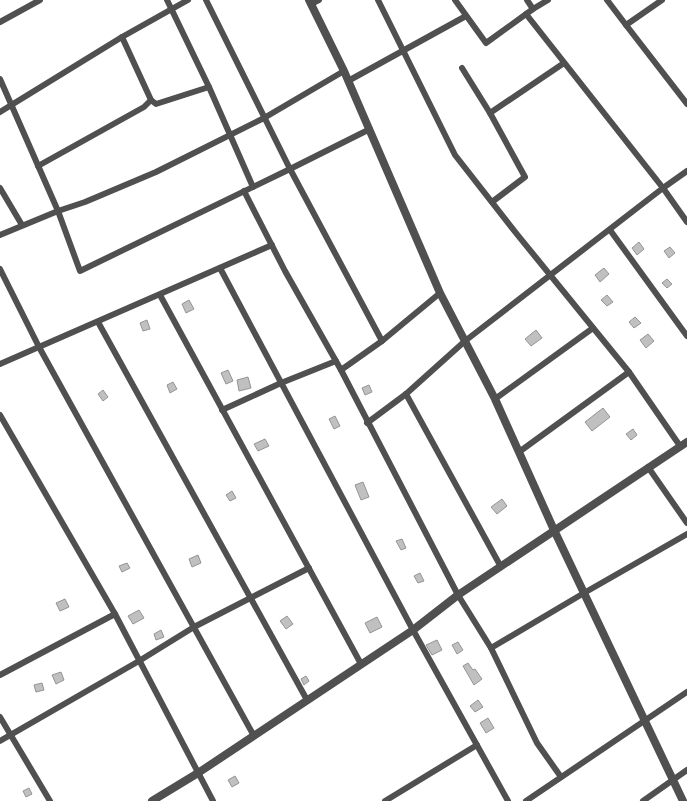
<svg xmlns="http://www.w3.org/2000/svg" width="687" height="801" viewBox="0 0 687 801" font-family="Signika,sans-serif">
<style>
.building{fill:#c0c0c0;stroke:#949494}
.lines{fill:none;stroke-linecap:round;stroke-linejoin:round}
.minor{stroke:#505050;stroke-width:6}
.tertiary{stroke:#505050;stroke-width:8}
</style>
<rect width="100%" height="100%" fill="#fff"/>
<!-- building -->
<g class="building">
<polygon points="639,242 644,249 637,255 632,248"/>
<polygon points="670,247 675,253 669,258 664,251"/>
<polygon points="604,268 609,274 600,282 595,275"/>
<polygon points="667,279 672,284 667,288 662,283"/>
<polygon points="607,295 613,302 607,306 601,300"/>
<polygon points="189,300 194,309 186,313 182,304"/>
<polygon points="635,317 641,323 634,328 629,322"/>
<polygon points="147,320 150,329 143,331 140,323"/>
<polygon points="536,330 542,338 531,346 525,339"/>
<polygon points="648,334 654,341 646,348 640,340"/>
<polygon points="228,370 233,381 226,384 221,373"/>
<polygon points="248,377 251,388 239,391 237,380"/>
<polygon points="173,382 177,389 170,393 167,385"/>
<polygon points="369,385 372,392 365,395 362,388"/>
<polygon points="103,390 108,397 103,401 98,394"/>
<polygon points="603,408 610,417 592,431 585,422"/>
<polygon points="335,416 340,426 334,429 329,419"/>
<polygon points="633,429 637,435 631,440 626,434"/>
<polygon points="265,439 269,446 258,451 254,444"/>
<polygon points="363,482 369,497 361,500 355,485"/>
<polygon points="232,491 236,498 230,501 226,495"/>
<polygon points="502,499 507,506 497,514 491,507"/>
<polygon points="402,539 406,548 401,550 396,541"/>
<polygon points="198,555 201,563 192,567 189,559"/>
<polygon points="127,563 130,568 122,572 119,566"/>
<polygon points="420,573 424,581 418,583 414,576"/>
<polygon points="65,599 69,607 60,611 56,603"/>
<polygon points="139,610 144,618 133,624 128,616"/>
<polygon points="287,616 293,624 286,629 280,621"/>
<polygon points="377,617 382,627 370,633 365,623"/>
<polygon points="161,630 164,637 156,640 154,634"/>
<polygon points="437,640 442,650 432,655 426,645"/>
<polygon points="458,642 463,650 457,654 452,645"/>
<polygon points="468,663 473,670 475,669 482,679 474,685 463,666"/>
<polygon points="61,672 64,680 56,684 52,675"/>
<polygon points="306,676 309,681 304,685 301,679"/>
<polygon points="42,683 44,690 36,692 34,685"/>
<polygon points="478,700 483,707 475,712 470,706"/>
<polygon points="488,718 494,728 486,733 480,723"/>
<polygon points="235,776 239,783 232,787 228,780"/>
<polygon points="29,788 32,794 26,797 23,791"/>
</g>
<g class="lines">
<!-- minor -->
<g class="minor">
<polyline points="167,0 209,87 253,187"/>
<polyline points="206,0 290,169 382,341"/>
<polyline points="378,0 455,155 516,233 629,372 680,446"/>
<polyline points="455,0 486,43 533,9 548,0"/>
<polyline points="527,0 533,9"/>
<polyline points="607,0 626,25 662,0"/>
<polyline points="311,4 319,0"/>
<polyline points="526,14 663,188 687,222"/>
<polyline points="0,22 40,0"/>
<polyline points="626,25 687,104"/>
<polyline points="122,37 151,100"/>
<polyline points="462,68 490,113 525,177 492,202"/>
<polyline points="0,79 58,211 80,271 290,169 370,129"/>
<polyline points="348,81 466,16"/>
<polyline points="0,112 122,37 188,0"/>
<polyline points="490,113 564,63"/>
<polyline points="38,166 144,107 151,100 156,104 209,87"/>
<polyline points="0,188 22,225"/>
<polyline points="244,191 285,271 341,370 458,595 491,648 537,743 561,777"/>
<polyline points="610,230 687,336"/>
<polyline points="0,235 58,211 85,202 156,172 264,118 344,71"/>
<polyline points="220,268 413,630 508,801"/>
<polyline points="0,269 39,347 254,736"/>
<polyline points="160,295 361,664"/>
<polyline points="98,322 307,700"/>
<polyline points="0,364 272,245"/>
<polyline points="341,370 382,341 440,293"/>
<polyline points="406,394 501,567"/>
<polyline points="495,399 593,328"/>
<polyline points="222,410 281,383 336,361"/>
<polyline points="0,415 115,614 213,801"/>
<polyline points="367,423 406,394 465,341 663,188 687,171"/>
<polyline points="519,452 629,372"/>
<polyline points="648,467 687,523"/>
<polyline points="491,648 584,593 687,534"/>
<polyline points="0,675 115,614"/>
<polyline points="0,717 50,801"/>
<polyline points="0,741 139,661 194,627 309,568"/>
<polyline points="385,801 477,745"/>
<polyline points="526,801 687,692"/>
<polyline points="643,801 687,770"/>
</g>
<!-- tertiary -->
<g class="tertiary">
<polyline points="309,0 344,71 440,293 495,399 554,530 683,801"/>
<polyline points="152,801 198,773 413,630 458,595 687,442"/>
</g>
</g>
</svg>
